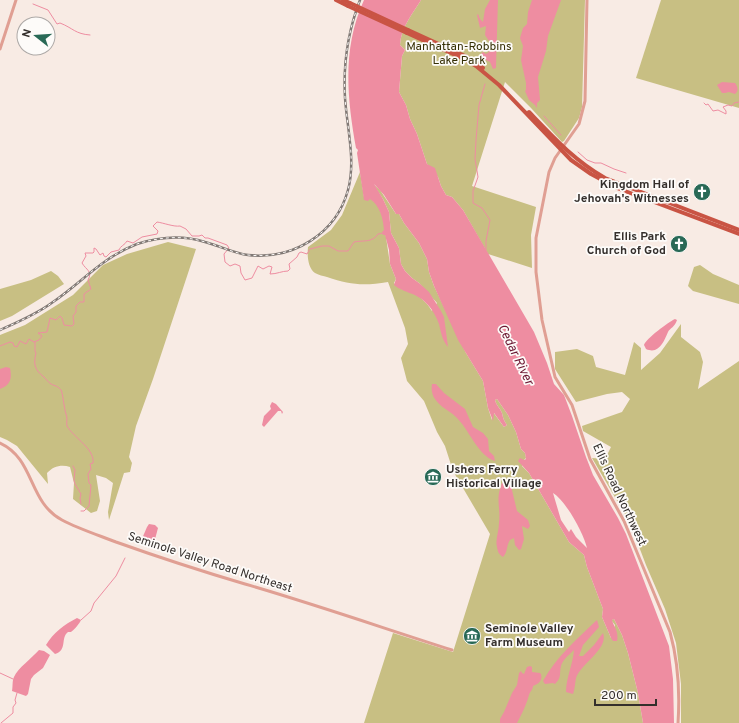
<svg xmlns="http://www.w3.org/2000/svg" width="739" height="723" viewBox="0 0 739 723" font-family="Overpass,sans-serif">
<style>
.green{fill:#c8bf83}
.water{fill:#ee8da1;fill-rule:evenodd}
.lines{fill:none;stroke-linecap:round;stroke-linejoin:round}
.stream{stroke:#ee8da1;stroke-width:1}
.tertiary{stroke:#e09f93;stroke-width:3}
.primary{stroke:#c95444;stroke-width:4}
.rail-casing{stroke:#817975;stroke-width:2.5}
.rail{stroke:#fdfbf9;stroke-width:1;stroke-dasharray:3;stroke-linecap:butt}
.primary-bridge{stroke:#c95444;stroke-width:4}
.labels{text-anchor:middle;dominant-baseline:central;stroke-width:3.5;stroke-linejoin:round;paint-order:stroke}
.park-label{font-size:12px;fill:#352f04;stroke:#fdfbf9}
.poi-label{font-size:12px;font-weight:bold;fill:#342f2c;stroke:#fdfbf9;text-anchor:end}
.street-label{font-size:12px;fill:#342f2c;stroke:#fdfbf9}
.water-label{font-size:13px;font-style:italic;fill:#6b1631;stroke:#fdfbf9}
</style>
<rect width="100%" height="100%" fill="#f8ebe4"/>
<!-- green -->
<g class="green">
<path d="M421 0H585L582 107 579 118 564 141 562 142 531 108 505 82 472 186 536 207 531 235 532 268 488 254 463 210 452 197 446 195 441 186 438 177 427 164 417 134 410 119 406 105 399 92 402 56 405 50 400 45C401 27 412 15 421 0Z"/>
<polygon points="661,0 739,0 739,108 636,78"/>
<path d="M360 172 364 197 370 198 377 204 383 217 390 264 396 279 394 283C399 290 406 290 413 293 421 297 428 304 432 311L437 303 419 283 412 278 405 271 401 264 399 248 391 233 389 212 383 199 373 184 380 190 396 214H399L404 223 419 243 427 259 429 272 434 286 466 353 483 381 488 408 492 420 493 412 504 427 507 425C504 421 503 418 502 413 500 408 496 405 495 400L497 399 508 415 516 432 521 449 525 453 526 458 524 460 522 466 529 473 569 542 584 555 587 567 603 609 602 617 611 638 615 625 611 620 614 619 622 635 628 653 638 693 643 723H364L393 633 453 652 490 534 453 471 445 446 437 432 424 401 407 381 401 358 408 344 405 328 388 282C364 286 350 285 327 277 324 276 318 275 315 273 308 268 307 256 308 247L331 230 342 215Z"/>
<path d="M168 242 196 249 153 379 136 426 129 457 132 463 130 472 124 473 109 520 108 512 113 483 106 478 96 475 100 501 97 511 91 513 73 499 74 483 70 467C62 464 53 466 47 473L48 484 17 446 7 440 0 437V335L25 325 73 295 103 265 127 254Z"/>
<polygon points="700,265 713,274 739,285 739,304 693,291 688,286 694,267"/>
<polygon points="51,271 58,276 64,284 12,316 0,321 0,289 31,280"/>
<polygon points="681,324 681,337 700,352 703,362 698,389 739,361 739,723 681,723 681,684 676,643 665,609 646,565 630,523 592,458 605,459 611,447 583,431 582,426 622,412 630,399 622,392 607,394 576,402 555,369 555,352 577,349 593,356 596,367 625,375 634,342 641,348 641,370 660,353"/>
</g>
<!-- water -->
<g class="water">
<path d="M364 0H421C412 15 401 27 400 45L405 50 402 56 399 92 406 105 410 119 417 134 427 164 435 168 441 186 446 195 452 197 463 210 534 332 547 363 554 384 564 395 572 416 586 457 593 475 618 518 626 534 669 646 673 679 674 723H643L638 693 628 653 622 635 614 619 612 620C614 627 619 632 617 641H613L611 638 602 617 603 609 587 567 584 555 569 542 529 473 518 461 520 458 524 460 526 459 525 453 521 449 516 432 508 415 497 399 495 400C496 405 500 408 502 413 503 418 504 421 507 425L504 427 494 413 493 421 488 408 483 381 458 340 434 286 429 272 427 259 419 243 404 223 399 214H396L384 195 374 184 383 199 389 212 391 233 399 248 401 264 405 271 412 278 419 283 429 292 441 311 444 317 448 347C442 340 441 332 439 324 437 318 432 309 428 305 417 292 405 294 394 285L396 279 390 264 389 250 385 235H383L382 232 384 230C383 218 380 206 370 199L368 201 364 200 357 153 358 150 356 148C347 98 342 48 364 0ZM553 493C566 501 584 534 587 548L576 537 571 529 569 532 561 520Z"/>
<polygon points="490,0 498,0 496,66 496,68 493,69 490,62 486,60 481,54 483,52 486,54 489,52 489,41 485,35 486,26 480,28 477,15 478,14 480,19 483,22 485,9"/>
<polygon points="532,0 561,0 548,36 546,51 538,77 540,100 537,103 537,108 535,105 529,100 525,91 526,90 526,83 521,60 523,46 520,38 523,28 527,24 528,12"/>
<path d="M722 82 735 83C738 87 739 91 735 94L729 92 725 93H722L717 85Z"/>
<path d="M675 319 677 320C675 327 670 328 668 332 664 341 659 355 646 349L644 345C647 338 667 323 675 319Z"/>
<path d="M6 367 10 368C12 378 11 385 0 389V369Z"/>
<path d="M432 384H436L444 393 465 409 473 427 483 433 488 439 489 451 494 456 495 461C478 456 469 429 456 417 450 411 440 407 435 399 432 395 431 389 432 384Z"/>
<polygon points="272,402 276,404 283,412 282,414 281,411 278,411 264,427 262,425 264,416 271,409 270,406"/>
<path d="M506 482 509 483 511 486 517 511 528 520 530 526 528 529 522 526 524 539 521 549 519 550 515 545 514 538 510 540C506 546 508 552 503 557 499 554 498 553 497 547 495 540 499 531 499 523 501 506 495 501 502 483Z"/>
<polygon points="149,524 155,525 158,528 154,543 151,544 141,541 147,527"/>
<path d="M77 618 81 620 80 622C78 625 74 630 71 632 70 632 69 632 68 632 60 638 68 650 55 654L46 645C53 633 65 624 77 618Z"/>
<path d="M597 620 599 627 583 645 579 656H583L594 645 603 633C609 649 581 663 576 678 575 683 575 688 573 694L566 692C566 678 573 664 574 650 569 655 563 659 561 666 559 675 562 677 555 684L553 683 545 684 543 681C557 656 576 640 597 620Z"/>
<path d="M39 650 44 651 50 655 43 668 34 675 31 679 28 694 26 696 12 691C13 686 12 681 14 677 18 668 32 658 39 650Z"/>
<path d="M530 666 532 667V672L540 673 541 674C543 681 538 684 533 686 533 690 530 691 529 695 526 706 522 713 517 723H500V719L504 712 512 693 517 685 519 673 521 671 522 673 524 674 527 667Z"/>
</g>
<g class="lines">
<!-- stream -->
<g class="stream">
<path d="M33 4 48 10 57 24 60 23C73 28 75 34 90 35"/>
<polyline points="485,84 479,105 476,140 475,159 478,177 473,191 473,203 482,208 490,220 486,241 486,250"/>
<polyline points="704,103 706,105 708,104 713,111 718,110 726,114 726,111 723,107 728,105 732,106 734,103 739,102"/>
<polyline points="544,116 561,135"/>
<polyline points="578,152 587,160 595,163 601,163 614,169 626,173"/>
<path d="M35 342V351L36 353C33 365 35 370 44 377 46 379 48 382 51 384 55 386 58 386 61 390 63 394 64 408 66 414 68 418 66 423 67 426 74 438 95 449 93 463L90 464 91 469 88 474 89 483 91 485 89 506 84 511H81"/>
<path d="M0 346 10 342 13 343 14 346 17 347 20 341 26 344 29 339 34 342 39 340 42 336 38 333 47 332 50 318 56 320 60 316 62 318 64 325 72 326 74 324 73 316 76 312V306L80 302H84V294L91 289 88 280C93 271 86 270 82 263L86 256 85 253H93L94 252V248L96 249 100 255 103 253 104 256 106 257 111 252 119 250C120 246 125 245 127 241L133 243 142 237 157 234 158 231 153 226 157 222C164 223 174 227 180 226L186 229 192 236H199L202 235 205 238H208L227 245 229 248 224 254 225 262 230 266 235 264 240 266 241 273 245 280 252 278 258 266 263 269 269 266 272 267 270 274C277 274 282 271 288 271L290 269 289 264 297 257 299 253 301 252 307 254 310 249 322 246H329L338 251H348L354 242C364 240 372 243 378 234L383 233"/>
<polyline points="73,466 75,470 74,480 75,484 81,494 80,498 81,504"/>
<polyline points="81,620 91,611 94,603 116,576 125,558"/>
<polyline points="0,673 13,679"/>
<polyline points="1,723 13,713 13,707 16,703 15,700 17,693"/>
</g>
<!-- tertiary -->
<g class="tertiary">
<path d="M587 0 585 101 579 124 555 158 549 172 536 238V272L542 320 555 377 572 405 590 459 624 521 670 632C678 661 680 693 678 723"/>
<polyline points="0,49 16,0"/>
<path d="M0 443C35 459 28 502 62 520 79 529 98 535 116 542 158 557 201 571 245 584 314 604 383 628 452 650"/>
</g>
<!-- primary -->
<g class="primary">
<polyline points="336,0 348,6"/>
<polyline points="343,0 350,3"/>
<polyline points="408,30 465,56 483,68"/>
<polyline points="407,33 464,59 476,66 499,85 571,160 591,174 617,188 739,234"/>
<path d="M529 112C554 138 574 160 605 178L739 230"/>
</g>
<defs>
<path id="rail" d="M0 330C18 322 37 314 53 302 82 282 103 257 137 244 159 237 183 235 205 242 220 246 233 253 248 255 293 260 336 234 348 190 356 161 347 128 345 98 343 64 348 31 360 0"/>
</defs>
<!-- rail casing -->
<use href="#rail" class="rail-casing"/>
<!-- rail -->
<use href="#rail" class="rail"/>
<!-- primary-bridge -->
<g class="primary-bridge">
<polyline points="350,3 408,30"/>
<polyline points="348,6 407,33"/>
</g>
</g>
<!-- icons -->
<defs>
<symbol id="church-disc" viewBox="-11 -11 22 22"><circle r="9.5" fill="#296956" stroke="#fdfbf9"/><path d="M-1.2-6h2.4v3.5h3.3v2.4h-3.3V6h-2.4V-.1h-3.3v-2.4h3.3Z" fill="#fff"/></symbol>
<symbol id="museum-disc" viewBox="-11 -11 22 22"><circle r="9.5" fill="#296956" stroke="#fdfbf9"/><path d="M0-6L6-3V-2H-6V-3ZM-5-1h2V3h-2ZM-1-1h2V3h-2ZM3-1h2V3H3ZM-6 4H6V6H-6Z" fill="#fff"/></symbol>
</defs>
<g fill-rule="evenodd">
<use href="#church-disc" x="692" y="182" width="20" height="20"/>
<use href="#church-disc" x="669" y="234" width="20" height="20"/>
<use href="#museum-disc" x="423" y="467" width="20" height="20"/>
<use href="#museum-disc" x="462" y="626" width="20" height="20"/>
</g>
<g class="labels">
<!-- park labels -->
<g class="park-label">
<text x="459" y="47">Manhattan-Robbins<tspan x="459" dy="14">Lake Park</tspan></text>
</g>
<!-- poi labels -->
<g class="poi-label">
<text x="689" y="185">Kingdom Hall of<tspan x="689" dy="14">Jehovah's Witnesses</tspan></text>
<text x="666" y="237">Ellis Park<tspan x="666" dy="14">Church of God</tspan></text>
<text x="446" y="470" text-anchor="start">Ushers Ferry<tspan x="446" dy="14">Historical Village</tspan></text>
<text x="485" y="629" text-anchor="start">Seminole Valley<tspan x="485" dy="14">Farm Museum</tspan></text>
</g>
<!-- street labels -->
<g class="street-label">
<text transform="translate(619 495) rotate(65)">Ellis Road Northwest</text>
<text transform="translate(210 563) rotate(18)">Seminole Valley Road Northeast</text>
</g>
<!-- water labels -->
<g class="water-label">
<text transform="translate(515 355) rotate(64)">Cedar River</text>
</g>
</g>
<!-- north arrow -->
<g transform="translate(36 36) rotate(287)"><circle r="19" fill="#fdfbf9" stroke="#ada9a7"/>
<path d="M0-3L7 15L0 10L-7 15Z" fill="#296956"/>
<text y="-6" font-size="11" font-weight="bold" text-anchor="middle" fill="#342f2c">N</text>
</g>
<!-- scale -->
<path d="M595 699v6h61v-6" fill="none" stroke="#342f2c" stroke-width="2"/>
<text x="601" y="699" font-size="12" fill="#342f2c" stroke="#fdfbf9" stroke-width="3" paint-order="stroke">200 m</text>
</svg>
